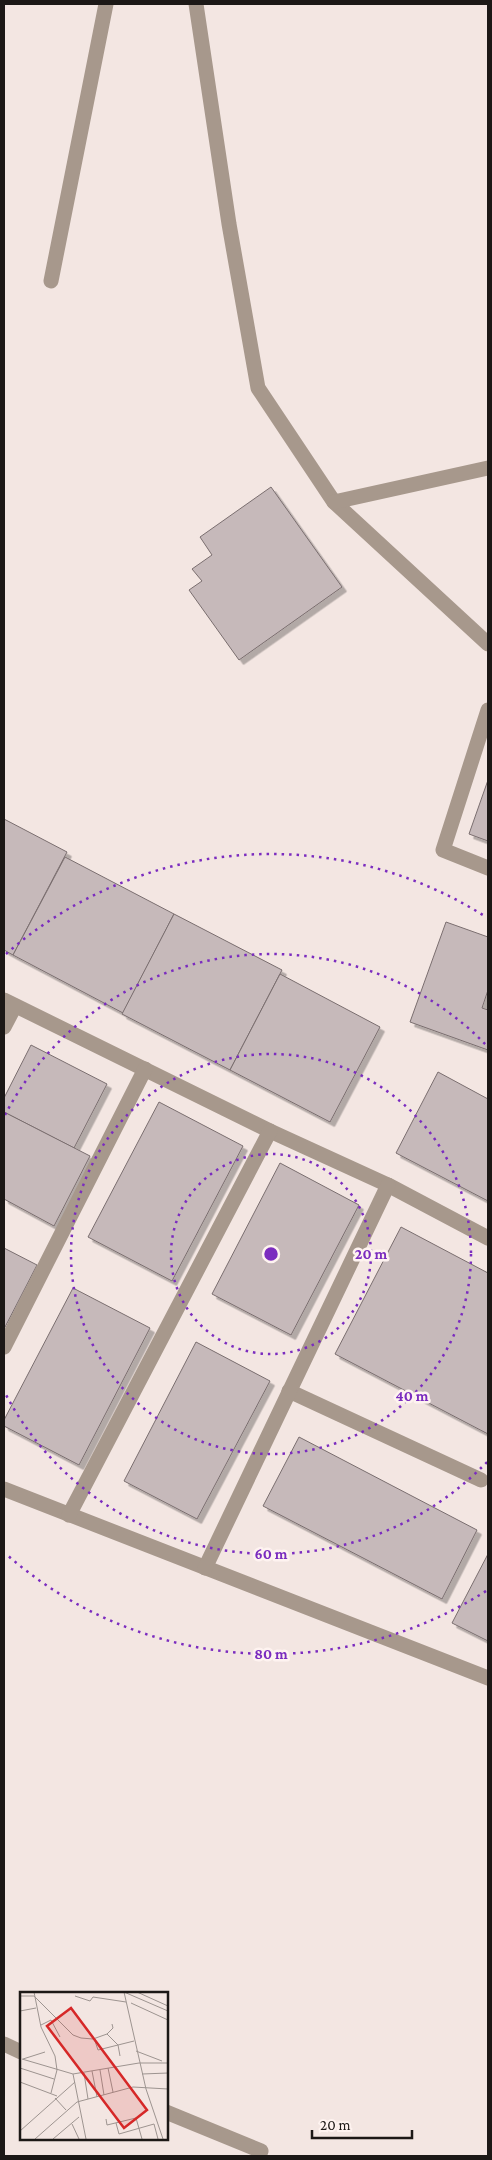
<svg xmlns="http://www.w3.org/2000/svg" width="492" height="2160" viewBox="0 0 492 2160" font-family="'Crimson Pro',serif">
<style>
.building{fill:#c6b9ba;stroke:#7a6e6f;filter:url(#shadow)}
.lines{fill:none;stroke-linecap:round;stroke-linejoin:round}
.minor{stroke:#a7988c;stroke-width:15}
.ring{fill:none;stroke:#7b2cbf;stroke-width:2.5;stroke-dasharray:2.5 5}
.inset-road{fill:none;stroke:#9d9490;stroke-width:1}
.view{fill:#d62828;fill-opacity:0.15;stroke:#d62828;stroke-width:2.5}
.inset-edge{fill:none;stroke:#1c1816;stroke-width:2.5}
.centre{fill:#7b2cbf;stroke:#fef3f0;stroke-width:2.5}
.ring-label{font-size:15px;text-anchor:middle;font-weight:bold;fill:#7b2cbf;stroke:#fef3f0;stroke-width:5;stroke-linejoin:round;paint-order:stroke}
</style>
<defs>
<filter id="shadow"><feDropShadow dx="4.5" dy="4.5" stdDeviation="0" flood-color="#0004"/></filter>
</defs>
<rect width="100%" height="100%" fill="#f3e6e2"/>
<!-- building -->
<g class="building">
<polygon points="271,487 342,587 239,660 189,590 202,581 192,569 212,555 200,537"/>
<polygon points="488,780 488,841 469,834"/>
<polygon points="4,819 67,852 13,955 4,950"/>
<polygon points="65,857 174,914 123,1013 13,955"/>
<polygon points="174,914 282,970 230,1070 122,1014"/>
<polygon points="446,922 488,937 488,990 482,1008 488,1010 488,1050 410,1022"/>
<polygon points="280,974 380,1027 330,1122 230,1070"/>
<polygon points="31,1045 107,1084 74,1148 4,1112 4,1098"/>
<polygon points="438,1072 488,1099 488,1201 396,1153"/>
<polygon points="159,1102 243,1146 172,1281 88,1237"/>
<polygon points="4,1112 90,1156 54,1226 4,1199"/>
<polygon points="280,1163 359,1205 291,1335 212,1294"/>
<polygon points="401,1227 488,1273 488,1434 335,1354"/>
<polygon points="4,1248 37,1265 4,1329"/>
<polygon points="73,1288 150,1328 79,1465 4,1426 4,1420"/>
<polygon points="196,1342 270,1381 197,1519 124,1481"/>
<polygon points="299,1437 477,1530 442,1599 263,1506"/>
<polygon points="488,1554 488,1641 452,1623"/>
</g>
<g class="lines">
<!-- minor -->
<g class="minor">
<polyline points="196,4 229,224 258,388 334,502 488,644"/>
<polyline points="51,281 106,4"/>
<polyline points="334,502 488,468"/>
<polyline points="488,710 443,850 488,868"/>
<polyline points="4,1000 270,1131 388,1185 488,1238"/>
<polyline points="4,1027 15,1006"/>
<polyline points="4,1347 145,1069"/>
<polyline points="289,1391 481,1480"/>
<polyline points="4,1489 488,1678"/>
<polyline points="69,1515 270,1131"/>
<polyline points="205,1568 388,1185"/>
<polyline points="4,2044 21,2052"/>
<polyline points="166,2112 261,2151 259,2156"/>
</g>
</g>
<!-- distance rings -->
<g class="ring">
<circle cx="271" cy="1254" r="100"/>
<circle cx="271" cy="1254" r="200"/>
<path d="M487 1462A300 300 0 0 1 5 1393M5 1115A300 300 0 0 1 487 1046"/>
<path d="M486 1591A400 400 0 0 1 6 1554M6 954A400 400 0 0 1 486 917"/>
</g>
<!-- overview -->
<g transform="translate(20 1992)">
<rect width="148" height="148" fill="#f3e6e2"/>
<path class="inset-road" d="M14 0 21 35 35 64 37 78 31 101M104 0 126 97 143 147M104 0 148 19M117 0 148 14M0 4H14L53 43 61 46 73 47 87 42 93 36 92 32M55 4 70 9 73 5 106 10M111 11 148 28M0 19 16 16M21 33 31 28 40 45M87 42 98 53 114 49M74 46 78 58 98 53 100 64M116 59 142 69M2 67 53 82 119 71H148M3 67 25 60M0 76 34 87M88 76 93 100M80 78 84 103M72 79 77 105M64 81 68 107M53 82 66 147M122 82 148 81M0 90 37 104M35 106 46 118M86 127 87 133 116 126 122 147M96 131 99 142 134 132 138 147M52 132 59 147M0 139 55 90M15 147 57 110 113 95 148 97M33 147 59 125"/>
<path class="view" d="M51 16 127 118 104 136 27 34Z"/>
<rect width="148" height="148" class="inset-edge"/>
</g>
<circle cx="271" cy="1254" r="8" class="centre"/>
<g class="ring-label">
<text x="371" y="1259">20 m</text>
<text x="412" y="1401">40 m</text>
<text x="271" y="1559">60 m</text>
<text x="271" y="1659">80 m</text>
</g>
<!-- border -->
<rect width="492" height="2160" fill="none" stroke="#1c1816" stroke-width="10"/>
<!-- scale -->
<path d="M312 2130v8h100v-8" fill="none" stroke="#1c1816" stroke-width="2.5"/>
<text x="320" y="2130" font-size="15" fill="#1c1816" stroke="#fef3f0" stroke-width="4" paint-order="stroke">20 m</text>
</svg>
